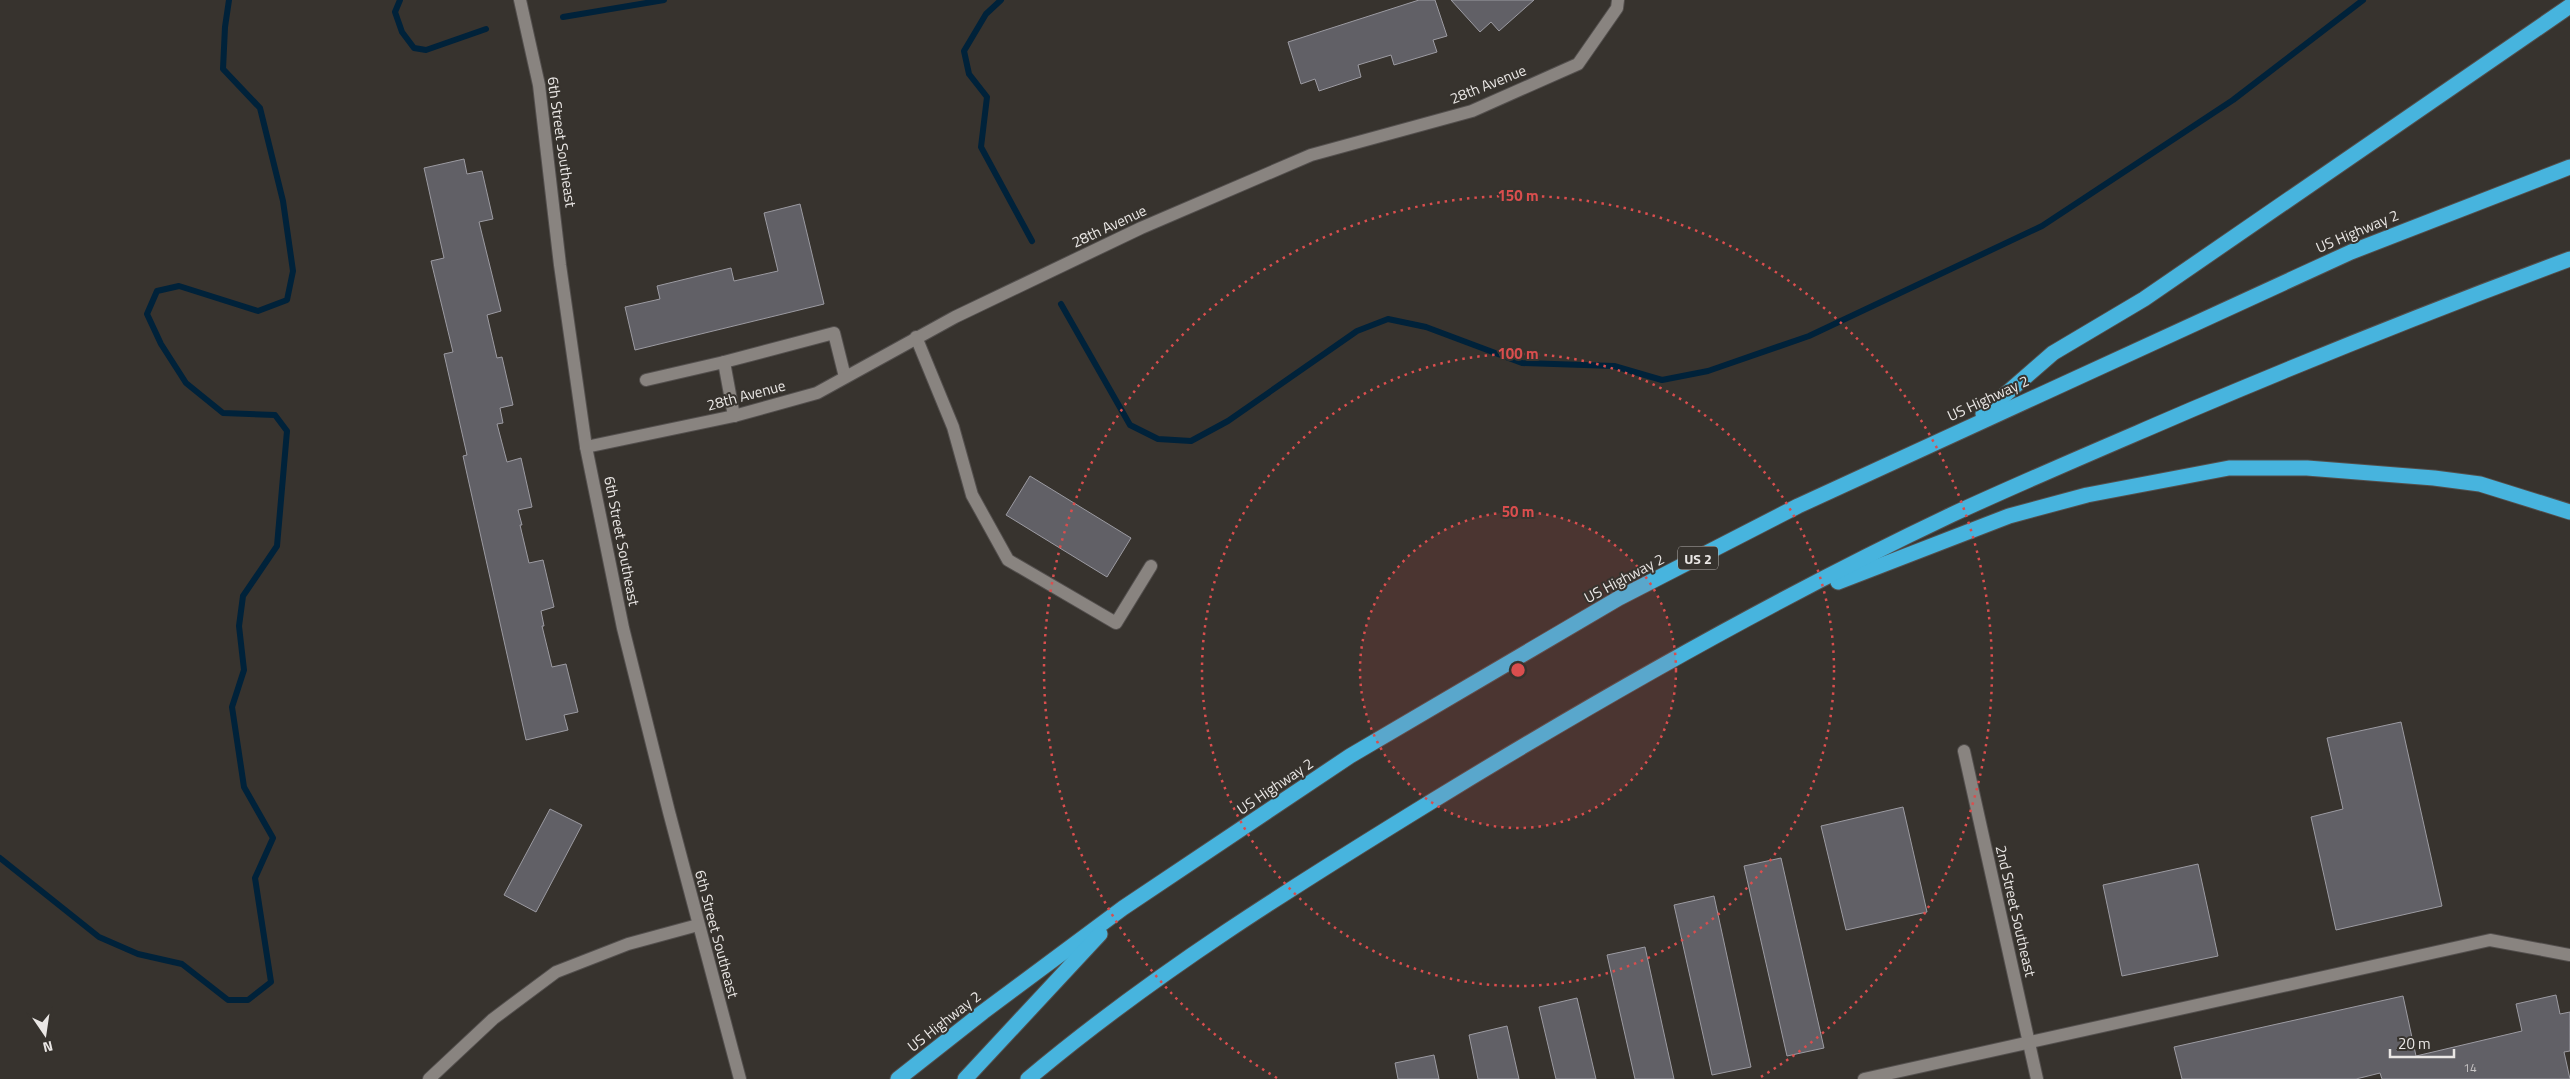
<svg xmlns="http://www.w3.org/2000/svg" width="2570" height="1079" viewBox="0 0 2570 1079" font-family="'Titillium Web',sans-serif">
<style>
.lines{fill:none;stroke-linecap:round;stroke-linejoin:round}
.stream{stroke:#00223a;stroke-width:6}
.building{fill:#616066;stroke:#9c9ba2}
.minor-casing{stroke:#534f4d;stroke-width:14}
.highway-casing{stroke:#534f4d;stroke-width:17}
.minor{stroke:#898480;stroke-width:12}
.highway{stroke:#47b4de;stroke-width:15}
.ring{fill:none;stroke:#da4e4e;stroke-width:2.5;stroke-dasharray:2.5 5}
.labels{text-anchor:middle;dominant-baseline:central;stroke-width:4;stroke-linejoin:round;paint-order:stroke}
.number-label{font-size:12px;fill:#c8c5c5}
.shield{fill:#37332e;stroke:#b4b1ae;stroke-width:1}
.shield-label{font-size:14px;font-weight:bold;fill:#eae7e5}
.street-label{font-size:15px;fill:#eae7e5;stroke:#37332e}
.centre{fill:#da4e4e;stroke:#37332e;stroke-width:2.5}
.ring-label{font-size:15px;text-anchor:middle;font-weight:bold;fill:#da4e4e;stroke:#37332e;stroke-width:4;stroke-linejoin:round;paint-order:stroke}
</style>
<rect width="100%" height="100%" fill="#37332e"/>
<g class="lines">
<!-- stream -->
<g class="stream">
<polyline points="400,0 395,12 402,32 414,48 426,50 486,29"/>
<polyline points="1001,0 986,14 964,51 969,74 987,97 981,147 1032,241"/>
<polyline points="563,17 664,0"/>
<polyline points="1061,304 1130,425 1158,439 1191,441 1228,421 1357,331 1388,319 1426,327 1522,363 1614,366 1662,380 1708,371 1809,336 2042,226 2233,100 2363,0"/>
<polyline points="0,858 99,937 138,954 182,964 228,1000 248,1000 271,982 255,878 273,838 244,787 232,707 244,670 239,626 243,596 277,546 287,431 275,415 223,413 186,383 161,344 147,314 157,291 179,286 258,311 287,300 293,271 283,201 260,108 223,69 225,27 229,0"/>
</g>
</g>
<!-- building -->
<g class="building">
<polygon points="1419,0 1435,0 1447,36 1433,40 1437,52 1394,65 1391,55 1358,65 1361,77 1319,91 1315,79 1301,84 1288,42"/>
<polygon points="1451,0 1534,0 1499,31 1491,22 1480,32"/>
<polygon points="464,159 467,174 482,171 493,219 479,222 501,311 487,315 497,358 502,357 513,405 500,408 503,423 497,424 507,462 521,458 532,507 518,510 522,525 520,525 529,563 543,560 554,607 541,611 544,626 542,626 552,667 566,664 578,712 564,715 568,730 526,740 463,456 467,455 444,354 453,352 431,261 444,258 424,168"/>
<polygon points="800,204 824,304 635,350 625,307 660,299 657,286 731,268 734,281 778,271 764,213"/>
<polygon points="1030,476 1131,538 1107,577 1006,515"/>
<polygon points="2401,722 2442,906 2336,930 2311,817 2343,809 2327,738"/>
<polygon points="1903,807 1927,912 1846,930 1821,826"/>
<polygon points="550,809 582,825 536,912 504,895"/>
<polygon points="1781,858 1824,1048 1787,1056 1744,866"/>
<polygon points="2198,864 2218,956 2122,976 2103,885"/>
<polygon points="1714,896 1751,1067 1712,1075 1674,905"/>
<polygon points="1645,947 1674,1079 1635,1079 1607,955"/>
<polygon points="2556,995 2560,1014 2570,1012 2570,1051 2564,1052 2570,1079 2382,1079 2380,1073 2356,1079 2182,1079 2174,1047 2403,996 2416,1056 2522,1031 2516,1004"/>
<polygon points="1577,998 1596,1079 1556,1079 1539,1007"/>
<polygon points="1507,1026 1519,1079 1478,1079 1469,1035"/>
<polygon points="1434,1055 1439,1079 1398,1079 1395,1063"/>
</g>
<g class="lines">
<defs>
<g id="minor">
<polyline points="520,0 539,85 560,265 586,447 623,628 669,812 740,1079"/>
<polyline points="916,337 953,427 972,495 1008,560 1116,623 1151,566"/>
<polyline points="724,362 834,333 845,377"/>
<polyline points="646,380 724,362 734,416"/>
<polyline points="586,447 734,416 817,393 955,317 1141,228 1311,155 1472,111 1578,64 1617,8 1618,0"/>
<polyline points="1964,751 2037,1079"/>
<polyline points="429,1079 493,1019 556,972 628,944 698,925"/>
<polyline points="1864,1079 2490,940 2570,955"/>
</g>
<g id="highway">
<polyline points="1983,414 2053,353 2144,299 2570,6"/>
<polyline points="1838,582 2009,516 2087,495 2229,468 2307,468 2434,478 2480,484 2570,512"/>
<polyline points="898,1079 983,1012 1123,908 1350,756 1619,598 1798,506 2351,252 2570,167"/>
<polyline points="965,1079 1100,934"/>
<path d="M1028 1079C1154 973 1294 886 1434 800 1602 697 1774 599 1951 515 2031 478 2112 444 2193 409 2318 356 2443 306 2570 259"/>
</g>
</defs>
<!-- minor casing -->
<use href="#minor" class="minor-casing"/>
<!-- highway casing -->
<use href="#highway" class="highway-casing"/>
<!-- minor -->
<use href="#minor" class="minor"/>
<!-- highway -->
<use href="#highway" class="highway"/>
</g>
<!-- distance rings -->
<circle cx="1518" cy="670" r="158" fill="#da4e4e" fill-opacity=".12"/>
<g class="ring">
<circle cx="1518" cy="670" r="158"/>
<circle cx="1518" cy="670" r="316"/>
<path d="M1277 1078A474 474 0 1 1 1759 1078"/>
</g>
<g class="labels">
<!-- number labels -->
<g class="number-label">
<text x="2470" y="1067">14</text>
</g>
<!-- shield labels -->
<rect class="shield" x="1678" y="546.5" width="40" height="23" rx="4"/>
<g class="shield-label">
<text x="1698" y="558">US 2</text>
</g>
<!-- street labels -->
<g class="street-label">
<text transform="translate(1488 84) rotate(-22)">28th Avenue</text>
<text transform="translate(562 142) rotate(82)">6th Street Southeast</text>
<text transform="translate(1109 226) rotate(-25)">28th Avenue</text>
<text transform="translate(2357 231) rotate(-23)">US Highway 2</text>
<text transform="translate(746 395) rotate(-15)">28th Avenue</text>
<text transform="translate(1988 398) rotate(-25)">US Highway 2</text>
<text transform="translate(622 541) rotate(79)">6th Street Southeast</text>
<text transform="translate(1624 578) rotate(-28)">US Highway 2</text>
<text transform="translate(1275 786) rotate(-34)">US Highway 2</text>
<text transform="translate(2016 911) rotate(77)">2nd Street Southeast</text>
<text transform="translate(717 934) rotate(75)">6th Street Southeast</text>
<text transform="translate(944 1021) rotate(-38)">US Highway 2</text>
</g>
</g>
<circle cx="1518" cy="670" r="8" class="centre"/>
<g class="ring-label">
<text x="1518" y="201">150 m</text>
<text x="1518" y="359">100 m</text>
<text x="1518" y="517">50 m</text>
</g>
<!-- north arrow -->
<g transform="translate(45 1034) rotate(167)" stroke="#37332e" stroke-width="4" paint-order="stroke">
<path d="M0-4L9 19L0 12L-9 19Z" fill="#eae7e5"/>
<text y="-8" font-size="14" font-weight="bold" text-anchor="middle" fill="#eae7e5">N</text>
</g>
<!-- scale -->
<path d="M2390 1049v8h64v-8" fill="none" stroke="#eae7e5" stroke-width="2.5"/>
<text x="2398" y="1049" font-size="15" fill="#eae7e5" stroke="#37332e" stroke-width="4" paint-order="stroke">20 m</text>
</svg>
